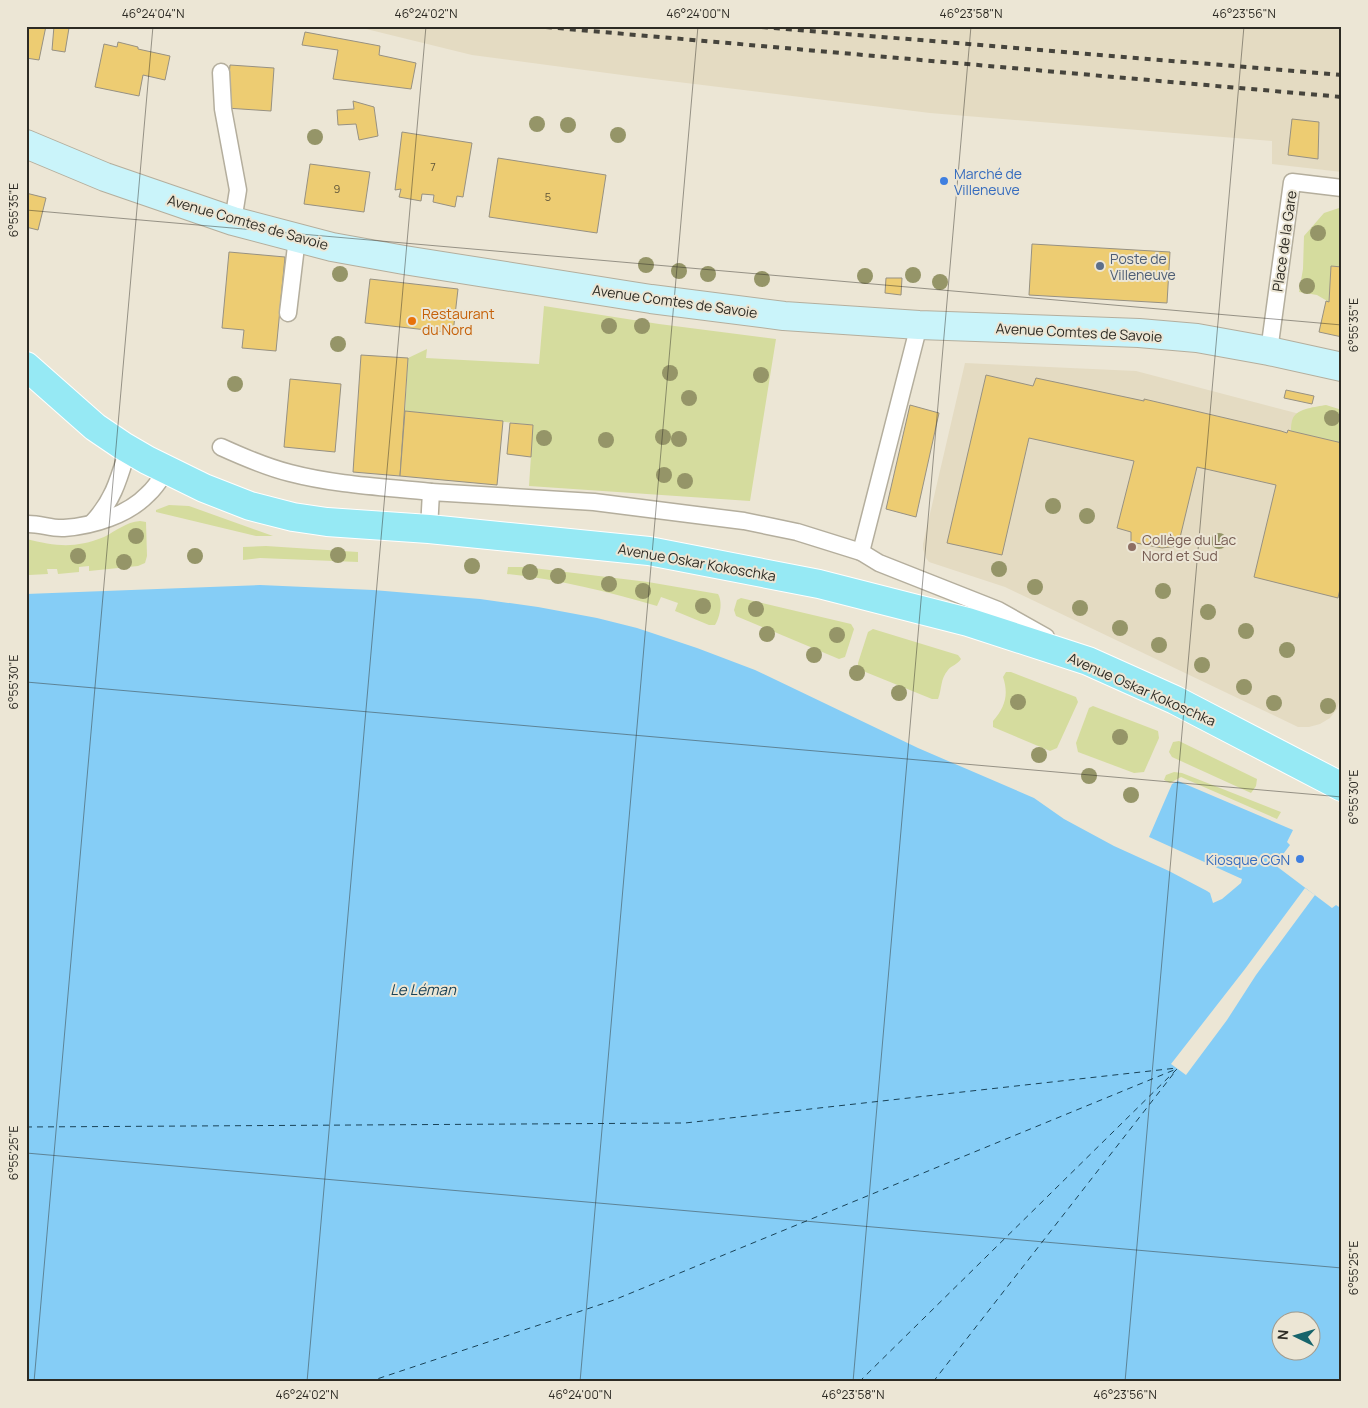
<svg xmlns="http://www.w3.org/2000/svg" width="1368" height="1408" viewBox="0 0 1368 1408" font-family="Manrope,sans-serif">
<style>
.built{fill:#e4dbc2}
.green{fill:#d5dc9e}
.water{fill:#85cdf6;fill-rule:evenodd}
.pier{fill:#ece6d5}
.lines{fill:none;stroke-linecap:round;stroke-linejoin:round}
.ferry{stroke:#1a4358;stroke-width:1;stroke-dasharray:6 5;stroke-linecap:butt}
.building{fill:#edcc72;stroke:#979182}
.lane-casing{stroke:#b4ae9d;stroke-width:19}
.secondary-casing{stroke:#b4ae9d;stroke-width:30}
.primary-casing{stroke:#fff;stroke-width:30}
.lane{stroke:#fff;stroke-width:16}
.secondary{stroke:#caf4fa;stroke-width:28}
.primary{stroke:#96e9f4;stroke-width:28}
.rail{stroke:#46443c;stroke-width:4;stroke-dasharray:6 6;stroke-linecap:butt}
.tree{fill:#959568}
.ticks{fill:none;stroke:#2d2b24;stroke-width:1;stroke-opacity:0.45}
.shop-dot{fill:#3f7fe0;stroke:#ece6d5;stroke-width:2}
.service-dot{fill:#5c6f8a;stroke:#ece6d5;stroke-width:2}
.food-dot{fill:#e8710a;stroke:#ece6d5;stroke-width:2}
.education-dot{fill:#8d6e63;stroke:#ece6d5;stroke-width:2}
.labels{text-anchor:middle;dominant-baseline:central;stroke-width:4;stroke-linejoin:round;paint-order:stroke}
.number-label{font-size:11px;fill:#5d5338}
.shop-label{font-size:14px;fill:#366cbe;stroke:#ece6d5;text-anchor:start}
.street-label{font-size:14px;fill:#2d2b24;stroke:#ece6d5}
.service-label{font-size:14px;fill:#4e5e75;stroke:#ece6d5;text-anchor:start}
.food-label{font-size:14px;fill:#c56008;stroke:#ece6d5;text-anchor:start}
.education-label{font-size:14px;fill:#785e54;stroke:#ece6d5;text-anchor:start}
.water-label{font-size:15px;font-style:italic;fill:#1a4358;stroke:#ece6d5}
.neatline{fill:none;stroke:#2d2b24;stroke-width:2}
.ticks-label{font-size:12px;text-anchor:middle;fill:#2d2b24}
</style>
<rect width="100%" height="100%" fill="#ece6d5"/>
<!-- built -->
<g class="built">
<polygon points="354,26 1342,26 1342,172 1272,164 1272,141 930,113 637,77 472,55"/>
<polygon points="965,363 1136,371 1342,425 1342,691 1337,709 1330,718 1320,724 1309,727 1298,727 1005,587 929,562 926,558 923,549 923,544"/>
</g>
<!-- green -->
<g class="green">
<polygon points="1342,207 1342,267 1332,266 1329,302 1317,295 1299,292 1303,269 1304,236 1324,213"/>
<polygon points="544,306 659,324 776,339 750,501 529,486 533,425 405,411 408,358 427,349 426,358 539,364"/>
<path d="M1326 405 1342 410V443L1291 431C1291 427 1291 422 1293 418 1298 408 1316 407 1326 405Z"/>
<polygon points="169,505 189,506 273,536 256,536 156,512 156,510"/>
<path d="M140 521 146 522 147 556 145 563 138 566 89 571V566L79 567V572L58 574 57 569H47L48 574 29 575 28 571H26V539C56 546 74 549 104 537 116 531 126 522 140 521Z"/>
<polygon points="266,546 358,552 358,562 260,558 243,560 243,547"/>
<path d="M508 567H525L648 582 718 594C723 602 720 617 715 625H709L675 611 678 603 661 597 657 606C608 592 558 579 507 574Z"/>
<polygon points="741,598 851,624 854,629 845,657 839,659 736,616 734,610 737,600"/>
<path d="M873 629 958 655 961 659C957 665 952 665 948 670 940 679 942 689 938 699H932L858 669V663L868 632Z"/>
<path d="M1006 672H1011L1076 697 1078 702 1057 748 1050 751 993 727V721C1005 707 1009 695 1003 677Z"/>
<polygon points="1093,706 1158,731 1159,738 1144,772 1134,773 1078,752 1076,743 1089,708"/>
<polygon points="1179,741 1257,779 1256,786 1251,793 1172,757 1169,752 1173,742"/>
<polygon points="1174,772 1182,773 1281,812 1277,819 1181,777 1170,783 1164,780 1166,775"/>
</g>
<!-- water -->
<path class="water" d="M260 585 373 590 480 599 538 607 597 618 637 628 697 648 755 670 918 748 1034 798 1064 819 1114 846 1169 871 1207 891 1210 893 1213 903 1222 899 1241 883 1242 879 1149 837 1172 784 1178 781 1293 830 1287 842 1290 845 1275 865 1332 908 1336 905 1342 909V1382H26V594ZM1280 1320H1310V1350H1280Z"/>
<!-- pier -->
<polygon class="pier" points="1305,888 1315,895 1256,975 1227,1020 1186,1075 1171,1064 1245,969"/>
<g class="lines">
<!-- ferry -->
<g class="ferry">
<polyline points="26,1127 685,1123 1177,1068"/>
<polyline points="368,1382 614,1300 1174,1070"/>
<polyline points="859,1382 1177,1069"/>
<polyline points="933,1382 1174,1073"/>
</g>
</g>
<!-- building -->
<g class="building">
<polygon points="26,26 46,26 39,60 26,58"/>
<polygon points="54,26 69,28 65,52 52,50"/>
<polygon points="305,32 380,46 379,55 416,63 411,89 333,79 338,50 302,45"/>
<polygon points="118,42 138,47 138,49 170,56 165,80 143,75 139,96 95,87 104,44 117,47"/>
<polygon points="230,65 274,68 271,111 226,108"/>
<polygon points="353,101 374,107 378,136 359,140 356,124 338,125 337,110 354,109"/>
<polygon points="1292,119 1319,122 1318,159 1288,155"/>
<polygon points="402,132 472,143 463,197 457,196 455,207 433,202 434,195 422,194 421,201 399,197 401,189 395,190"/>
<polygon points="498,158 606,175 597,233 489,217"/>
<polygon points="310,164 370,172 364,212 304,204"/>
<polygon points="26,193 46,198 38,230 26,227"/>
<polygon points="1032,244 1170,252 1167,303 1029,295"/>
<polygon points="229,252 285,257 276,351 242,348 244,330 222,328"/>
<polygon points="1331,266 1342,267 1342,337 1319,332 1326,301 1329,302"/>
<polygon points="886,278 902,278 901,295 885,293"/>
<polygon points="370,279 458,289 453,333 365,323"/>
<polygon points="361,355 408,358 400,476 353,472"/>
<polygon points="986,375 1033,386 1036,378 1144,401 1144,399 1281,431 1287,433 1288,430 1291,431 1342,443 1342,580 1338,598 1254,577 1276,485 1197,467 1178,546 1162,548 1131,542 1131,532 1117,528 1134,461 1029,438 1002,555 947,543"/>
<polygon points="290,379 341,384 335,452 284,447"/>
<polygon points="1286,390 1314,396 1312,404 1284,398"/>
<polygon points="910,405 939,413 916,517 886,509"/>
<polygon points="405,411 503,421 497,485 400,476"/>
<polygon points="510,423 533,425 531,457 507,454"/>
</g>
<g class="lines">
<defs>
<g id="lane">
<polyline points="221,72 223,109 238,190 233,221"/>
<polyline points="288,313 297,238"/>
<polyline points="1269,351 1292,182 1342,188"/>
<path d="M221 447C243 457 266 467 290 473 336 485 384 487 431 492"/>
<path d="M93 522C114 499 119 478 128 449"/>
<path d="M26 524C39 523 51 529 64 528 93 526 128 515 148 494 156 487 161 478 167 469"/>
<polyline points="429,529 431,492 594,502 744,521 797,532 861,552 879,563 998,610 1046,637"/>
<polyline points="861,552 919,325"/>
</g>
<polyline id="secondary" points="26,144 105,177 233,221 332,247 404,260 651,299 784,316 919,325 1139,333 1197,338 1269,351 1342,367"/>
<polyline id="primary" points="26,366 95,427 123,446 147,460 204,488 250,506 293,517 327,522 429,529 649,551 819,584 968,622 1088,661 1175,700 1342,787"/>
</defs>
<!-- lane casing -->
<use href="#lane" class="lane-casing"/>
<!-- secondary casing -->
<use href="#secondary" class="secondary-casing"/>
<!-- primary casing -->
<use href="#primary" class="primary-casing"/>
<!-- lane -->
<use href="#lane" class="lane"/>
<!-- secondary -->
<use href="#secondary" class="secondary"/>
<!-- primary -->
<use href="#primary" class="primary"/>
<!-- rail -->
<g class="rail">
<polyline points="534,26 1342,97"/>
<polyline points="750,26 1342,75"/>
</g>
</g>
<!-- trees -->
<g class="tree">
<circle cx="537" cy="124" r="8"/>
<circle cx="568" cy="125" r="8"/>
<circle cx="618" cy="135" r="8"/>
<circle cx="315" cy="137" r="8"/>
<circle cx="1318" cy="233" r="8"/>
<circle cx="646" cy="265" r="8"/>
<circle cx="679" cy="271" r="8"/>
<circle cx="340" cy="274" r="8"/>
<circle cx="708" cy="274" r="8"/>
<circle cx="913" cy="275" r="8"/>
<circle cx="865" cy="276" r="8"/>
<circle cx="762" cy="279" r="8"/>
<circle cx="940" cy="282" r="8"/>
<circle cx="1307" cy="286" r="8"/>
<circle cx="609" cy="326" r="8"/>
<circle cx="642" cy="326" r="8"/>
<circle cx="338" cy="344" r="8"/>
<circle cx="670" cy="373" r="8"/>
<circle cx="761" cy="375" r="8"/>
<circle cx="235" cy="384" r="8"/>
<circle cx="689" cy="398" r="8"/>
<circle cx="1332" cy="418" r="8"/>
<circle cx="663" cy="437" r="8"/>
<circle cx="544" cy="438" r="8"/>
<circle cx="679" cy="439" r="8"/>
<circle cx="606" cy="440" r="8"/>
<circle cx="664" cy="475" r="8"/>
<circle cx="685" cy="481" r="8"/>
<circle cx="1053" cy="506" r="8"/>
<circle cx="1087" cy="516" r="8"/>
<circle cx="136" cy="536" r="8"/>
<circle cx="1219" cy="541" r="8"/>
<circle cx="338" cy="555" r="8"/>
<circle cx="78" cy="556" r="8"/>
<circle cx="195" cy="556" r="8"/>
<circle cx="124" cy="562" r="8"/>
<circle cx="472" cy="566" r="8"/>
<circle cx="999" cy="569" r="8"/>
<circle cx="530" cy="572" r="8"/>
<circle cx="558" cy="576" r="8"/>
<circle cx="609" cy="584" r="8"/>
<circle cx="1035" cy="587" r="8"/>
<circle cx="643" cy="591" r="8"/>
<circle cx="1163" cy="591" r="8"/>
<circle cx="703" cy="606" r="8"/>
<circle cx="1080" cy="608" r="8"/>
<circle cx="756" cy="609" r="8"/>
<circle cx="1208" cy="612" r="8"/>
<circle cx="1120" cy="628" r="8"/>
<circle cx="1246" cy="631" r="8"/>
<circle cx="767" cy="634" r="8"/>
<circle cx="837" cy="635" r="8"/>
<circle cx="1159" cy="645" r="8"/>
<circle cx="1287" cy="650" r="8"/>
<circle cx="814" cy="655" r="8"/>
<circle cx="1202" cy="665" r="8"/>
<circle cx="857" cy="673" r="8"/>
<circle cx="1244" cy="687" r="8"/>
<circle cx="899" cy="693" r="8"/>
<circle cx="1018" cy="702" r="8"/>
<circle cx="1274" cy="703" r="8"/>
<circle cx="1328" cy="706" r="8"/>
<circle cx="1120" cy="737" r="8"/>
<circle cx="1039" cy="755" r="8"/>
<circle cx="1089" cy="776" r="8"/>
<circle cx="1131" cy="795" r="8"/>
</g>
<!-- ticks -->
<path class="ticks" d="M26 210 1342 325M26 682 1342 797M26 1153 1342 1268M34 1382 153 26M307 1382 426 26M580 1382 698 26M853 1382 971 26M1125 1382 1244 26"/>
<!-- markers -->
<g class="shop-dot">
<circle cx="944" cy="181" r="5"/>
<circle cx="1300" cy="859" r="5"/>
</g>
<circle class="service-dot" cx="1100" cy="266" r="5"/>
<circle class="food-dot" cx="412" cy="321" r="5"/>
<circle class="education-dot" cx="1132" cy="547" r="5"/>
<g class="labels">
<!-- number labels -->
<g class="number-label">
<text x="433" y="166">7</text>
<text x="337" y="188">9</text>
<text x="548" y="196">5</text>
</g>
<!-- shop labels -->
<g class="shop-label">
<text x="954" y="173">Marché de<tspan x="954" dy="16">Villeneuve</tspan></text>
<text x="1290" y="859" text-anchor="end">Kiosque CGN</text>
</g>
<!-- street labels -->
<g class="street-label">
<text transform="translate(248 222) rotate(16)">Avenue Comtes de Savoie</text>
<text transform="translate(1284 241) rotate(-82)">Place de la Gare</text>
<text transform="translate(675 301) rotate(8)">Avenue Comtes de Savoie</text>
<text transform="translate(1079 332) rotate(3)">Avenue Comtes de Savoie</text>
<text transform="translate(697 562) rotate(10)">Avenue Oskar Kokoschka</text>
<text transform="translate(1142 689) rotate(24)">Avenue Oskar Kokoschka</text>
</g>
<!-- service labels -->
<g class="service-label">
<text x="1110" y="258">Poste de<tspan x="1110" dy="16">Villeneuve</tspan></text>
</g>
<!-- food labels -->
<g class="food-label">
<text x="422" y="313">Restaurant<tspan x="422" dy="16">du Nord</tspan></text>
</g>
<!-- education labels -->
<g class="education-label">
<text x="1142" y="539">Collège du Lac<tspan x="1142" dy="16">Nord et Sud</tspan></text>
</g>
<!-- water labels -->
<g class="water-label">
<text x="423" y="989">Le Léman</text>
</g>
</g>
<!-- border -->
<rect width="1368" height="1408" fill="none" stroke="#ece6d5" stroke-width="55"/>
<!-- north arrow -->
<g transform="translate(1296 1336) rotate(275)"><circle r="24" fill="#ece6d5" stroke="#a09b8e"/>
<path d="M0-4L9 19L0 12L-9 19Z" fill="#16646b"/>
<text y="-8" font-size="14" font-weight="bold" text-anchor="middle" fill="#2d2b24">N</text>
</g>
<rect x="28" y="28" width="1312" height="1352" class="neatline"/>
<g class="ticks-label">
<text x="153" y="18">46°24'04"N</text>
<text x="426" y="18">46°24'02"N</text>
<text x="698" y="18">46°24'00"N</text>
<text x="971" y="18">46°23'58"N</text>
<text x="1244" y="18">46°23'56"N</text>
<text transform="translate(14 210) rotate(-90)" y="4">6°55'35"E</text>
<text transform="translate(1354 325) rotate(-90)" y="4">6°55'35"E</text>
<text transform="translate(14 682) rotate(-90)" y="4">6°55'30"E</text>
<text transform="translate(1354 797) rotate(-90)" y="4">6°55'30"E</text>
<text transform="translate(14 1153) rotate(-90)" y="4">6°55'25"E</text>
<text transform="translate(1354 1268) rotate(-90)" y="4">6°55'25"E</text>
<text x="307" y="1399">46°24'02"N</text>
<text x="580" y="1399">46°24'00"N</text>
<text x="853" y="1399">46°23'58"N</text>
<text x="1125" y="1399">46°23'56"N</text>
</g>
</svg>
